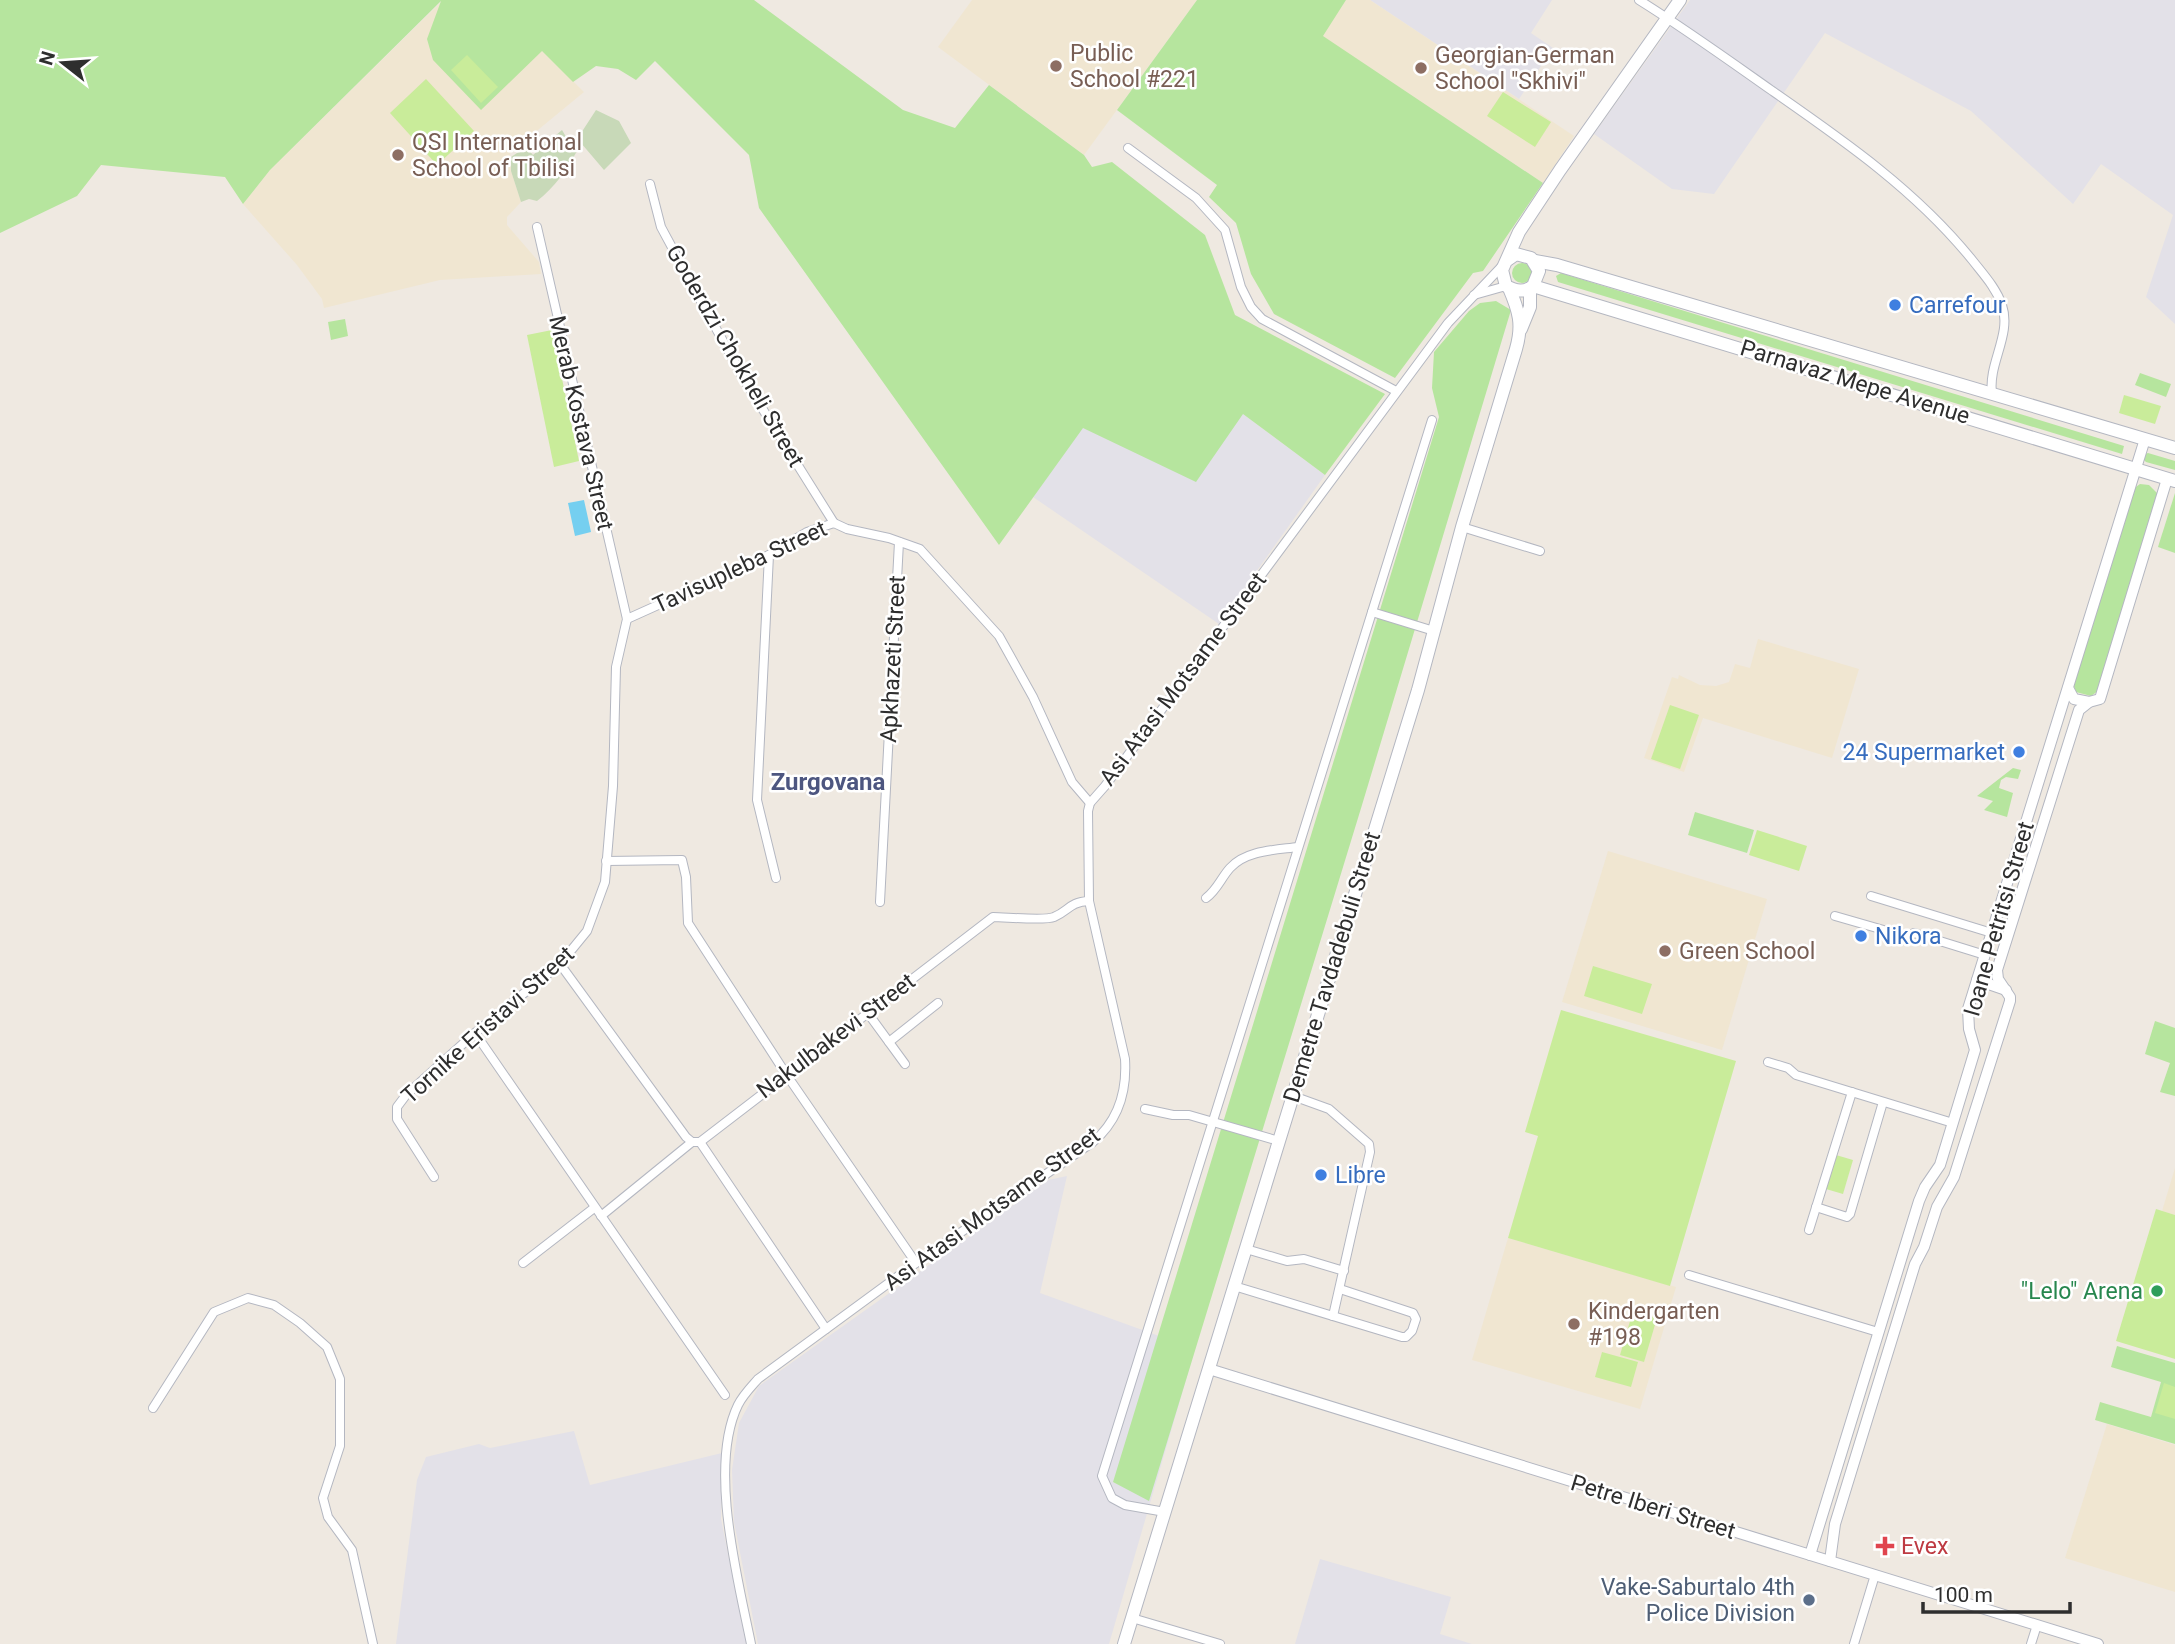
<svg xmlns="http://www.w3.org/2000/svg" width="2175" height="1644" viewBox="0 0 2175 1644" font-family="Roboto,sans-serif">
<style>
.industrial{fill:#e3e1e8}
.education{fill:#f0e6d1}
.green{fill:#b6e59e}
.cemetery{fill:#c8d9b8}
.pitch{fill:#c9ec9a}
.water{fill:#75cff0}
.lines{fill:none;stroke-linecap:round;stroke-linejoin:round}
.minor-casing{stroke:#b4b7c1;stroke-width:10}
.tertiary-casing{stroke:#b4b7c1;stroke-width:12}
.secondary-casing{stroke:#b4b7c1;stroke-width:14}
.minor{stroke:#fff;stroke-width:8}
.tertiary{stroke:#fff;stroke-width:10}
.secondary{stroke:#fff;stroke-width:12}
.education-dot{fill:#8d6e63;stroke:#fff;stroke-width:2.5}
.shop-dot{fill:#3f7fe0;stroke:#fff;stroke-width:2.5}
.leisure-dot{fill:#2e9e5b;stroke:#fff;stroke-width:2.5}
.health-dot{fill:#e0444e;stroke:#fff;stroke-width:2.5}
.service-dot{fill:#5c6f8a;stroke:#fff;stroke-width:2.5}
.labels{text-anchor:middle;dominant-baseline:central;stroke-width:5;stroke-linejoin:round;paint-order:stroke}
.education-label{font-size:23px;fill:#785e54;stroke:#fff;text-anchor:start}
.shop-label{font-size:23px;fill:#366cbe;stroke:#fff;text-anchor:start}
.street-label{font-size:23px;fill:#2e2e2e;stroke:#fff}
.leisure-label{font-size:23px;fill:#27864d;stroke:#fff;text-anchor:end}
.health-label{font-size:23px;fill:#be3a42;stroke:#fff;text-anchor:start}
.service-label{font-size:23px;fill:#4e5e75;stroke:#fff;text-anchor:end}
.neighbourhood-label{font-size:24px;font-weight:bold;fill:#4d5680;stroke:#fff}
</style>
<rect width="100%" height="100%" fill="#efe9e1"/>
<!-- industrial -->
<g class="industrial">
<polygon points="1370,0 1552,0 1531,33 1553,48 1519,99"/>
<polygon points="1690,0 2175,0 2175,324 2146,297 2173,215 2101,164 2073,204 1971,111 1825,33 1714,194 1672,189 1594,134"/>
<polygon points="1242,413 1325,475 1219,624 1033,497 1083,427 1196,481"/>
<polygon points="1067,1176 1040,1293 1195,1349 1109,1644 758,1644 734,1522 732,1470 739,1423 759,1386 1048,1180"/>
<polygon points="574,1431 590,1485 722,1453 721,1519 746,1644 396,1644 417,1480 426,1457 479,1444 490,1448"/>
<polygon points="1320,1559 1451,1597 1440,1634 1472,1644 1295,1644"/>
</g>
<!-- education -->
<g class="education">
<polygon points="443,0 490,0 584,92 510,153 511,171 521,202 507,217 507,225 539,262 541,274 440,280 324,308 322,299 297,265 243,204 270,170"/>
<polygon points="972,0 1197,0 1084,155 938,47"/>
<polygon points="1346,0 1370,0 1574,136 1543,183 1322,36"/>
<polygon points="1758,639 1859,669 1832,758 1703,718 1684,772 1644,758 1672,677 1678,679 1679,675 1700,685 1716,686 1729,682 1735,664 1750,668"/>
<polygon points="1608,851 1767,899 1722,1050 1562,1002"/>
<polygon points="2175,1168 2175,1215 2162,1211"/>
<polygon points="1508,1238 1676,1287 1640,1409 1472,1360"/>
<polygon points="2107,1424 2175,1445 2175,1592 2065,1558"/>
</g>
<!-- green -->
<g class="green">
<polygon points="0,0 754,0 903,110 955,128 989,85 1084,155 1092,167 1112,162 1205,235 1235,315 1385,394 1325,475 1243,414 1196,482 1083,428 999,545 759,208 749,155 655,61 636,80 618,69 596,66 573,82 542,51 481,110 433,60 427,39 441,1 270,170 243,204 225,177 101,165 77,196 0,233"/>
<polygon points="1197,0 1346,0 1323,36 1543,183 1483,271 1473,273 1395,378 1274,314 1251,274 1236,223 1209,197 1217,185 1117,110"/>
<circle cx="1522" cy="273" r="10"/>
<polygon points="1561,273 2124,446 2122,454 1558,282 1556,276"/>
<polygon points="1496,301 1511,310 1362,805 1149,1501 1113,1482 1439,417 1432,388 1434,352 1469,311 1480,303"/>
<polygon points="345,319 348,336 331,340 328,322"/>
<polygon points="2140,373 2171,384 2166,397 2135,385"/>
<polygon points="2148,453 2175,461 2175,470 2146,462 2143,459 2145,454"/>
<polygon points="2140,484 2149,485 2158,494 2098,691 2091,696 2076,692 2073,684 2133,489"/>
<polygon points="2175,493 2175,553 2158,547"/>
<polygon points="2013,768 2021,770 2018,779 2006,777 2001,780 1999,788 2013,793 2007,817 1984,810 1993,801 1977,796"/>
<polygon points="1695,812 1754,830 1747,853 1688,835"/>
<polygon points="2155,1021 2175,1028 2175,1096 2160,1092 2170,1063 2145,1054"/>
<polygon points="2117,1346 2175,1363 2175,1444 2095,1420 2100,1402 2151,1417 2161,1382 2111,1367"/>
</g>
<!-- cemetery -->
<path class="cemetery" d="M596 110 619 121 631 143 604 170 581 143 574 149 577 151C566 171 555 187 537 201L529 199 521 202 511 171V157L526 147 533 155 562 130 572 147Z"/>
<!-- pitch -->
<g class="pitch">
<polygon points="467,55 498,87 481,103 451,70"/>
<polygon points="426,79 474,131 437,165 390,113"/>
<polygon points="1503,92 1551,122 1535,147 1487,116"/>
<polygon points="552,330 579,461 554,467 527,335"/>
<polygon points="2124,395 2161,406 2155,424 2119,413"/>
<polygon points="1670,705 1699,715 1680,769 1651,759"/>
<polygon points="1757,830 1807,846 1799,871 1749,855"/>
<polygon points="1593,966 1652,984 1642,1014 1584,996"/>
<polygon points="1561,1010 1736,1061 1670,1286 1508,1238 1538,1136 1525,1132"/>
<polygon points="1836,1155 1853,1160 1843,1194 1826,1189"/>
<polygon points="2156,1209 2175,1215 2175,1359 2116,1341"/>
<polygon points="1633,1311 1657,1318 1644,1362 1620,1355"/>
<polygon points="1602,1352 1638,1362 1631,1387 1595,1377"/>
<polygon points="2164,1383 2175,1387 2175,1419 2155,1413"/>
</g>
<!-- water -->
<polygon class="water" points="584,500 591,532 575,536 568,503"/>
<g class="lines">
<defs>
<g id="minor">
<path d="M1639 0C1684 28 1727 59 1771 90 1843 140 1917 191 1973 261 1984 275 1996 288 2002 305 2012 335 1988 363 1992 393"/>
<polyline points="1128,148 1196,198 1225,230 1241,287 1251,307 1262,319 1396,391"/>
<polyline points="650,184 661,227 702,303 745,381 834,523"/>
<polyline points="1474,295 1506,286"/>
<polyline points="1462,527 1540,551"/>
<polyline points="769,555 757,800 776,878"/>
<polyline points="1372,612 1434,631"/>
<polyline points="627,619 769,555 807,532 834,523 847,529 889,538 920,549 999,636 1033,697 1072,782 1090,803"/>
<polyline points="606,861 682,860 686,877 688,923 786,1074 916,1263"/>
<polyline points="1871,896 1992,933"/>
<path d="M1206 898C1217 890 1221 878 1230 868 1246 850 1276 850 1298 847"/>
<polyline points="880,902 899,542"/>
<polyline points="1835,916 1908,937 1914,933 1985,955"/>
<polyline points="560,964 686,1137 692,1142"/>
<polyline points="867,1012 905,1064"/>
<polyline points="475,1033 725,1395"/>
<polyline points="889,1042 938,1003"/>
<polyline points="1768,1062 1788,1068 1796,1075 1953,1123"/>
<polyline points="1293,1096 1329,1109 1369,1144 1370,1152 1333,1316"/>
<polyline points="1145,1109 1173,1115 1189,1115 1279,1141"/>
<polyline points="700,1142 826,1329"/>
<polyline points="434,1177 397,1119 397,1107 406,1095 475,1033 560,964 587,931 605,882 613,786 616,667 627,619 537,227"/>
<polyline points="1816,1207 1847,1217 1850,1214 1883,1102"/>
<path d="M601 1216 692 1142H700L993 917C1005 917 1045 921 1054 917 1069 911 1069 902 1089 901"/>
<polyline points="1809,1230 1852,1092"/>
<polyline points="1246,1249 1287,1261 1304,1259 1344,1271"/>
<polyline points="523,1263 594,1208"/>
<polyline points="1689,1275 1878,1332"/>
<polyline points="1234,1286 1402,1337 1406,1337 1412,1331 1416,1319 1413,1313 1340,1289"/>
<polyline points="153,1408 214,1312 248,1298 274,1305 300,1323 327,1347 340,1379 340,1446 323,1498 328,1517 352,1550 373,1644"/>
<polyline points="1165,1512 1125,1505 1112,1498 1102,1476 1432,420"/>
<polyline points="1132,1618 1220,1644"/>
<path d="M751 1644C738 1579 708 1467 738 1405 743 1395 751 1387 758 1379L916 1263 1093 1142C1119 1120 1127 1091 1125 1059L1089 901 1088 811 1090 803 1105 786 1448 323 1503 265"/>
<polyline points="1854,1644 1875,1575"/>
<polyline points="2031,1644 2037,1625"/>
</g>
<g id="tertiary">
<polyline points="2068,688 2074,699 2089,702"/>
<polyline points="1977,980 2006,990"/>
<polyline points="1209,1369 2098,1644"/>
<polyline points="1810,1555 1919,1201 1925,1187 1940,1165 1975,1050 1969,1029 1968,1009 2145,439"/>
<polyline points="1830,1561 1835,1524 1915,1264 1924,1247 1937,1207 1954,1177 2010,1001 2010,997 1998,979 1997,970 2079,710 2089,702 2100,699 2167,479"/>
</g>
<g id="secondary">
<path d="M1506 261 1516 254 1531 258 1539 271 1533 286C1524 293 1516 291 1506 286L1502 270 1519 232 1560 170 1680 0"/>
<polyline points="1535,261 1557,265 2175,448"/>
<polyline points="1533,286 2175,481"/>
<polyline points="1521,329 1530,307 1530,288"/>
<path d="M1124 1644 1418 690 1462 527 1516 349C1523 325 1519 311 1509 288"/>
</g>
</defs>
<!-- minor casing -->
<use href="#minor" class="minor-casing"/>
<!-- tertiary casing -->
<use href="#tertiary" class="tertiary-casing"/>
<!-- secondary casing -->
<use href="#secondary" class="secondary-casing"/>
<!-- minor -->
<use href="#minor" class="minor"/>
<!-- tertiary -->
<use href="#tertiary" class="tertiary"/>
<!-- secondary -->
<use href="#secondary" class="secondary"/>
</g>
<!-- markers -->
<g class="education-dot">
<circle cx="1056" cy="66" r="7"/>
<circle cx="1421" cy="68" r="7"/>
<circle cx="398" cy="155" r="7"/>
<circle cx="1665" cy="951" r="7"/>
<circle cx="1574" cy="1324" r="7"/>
</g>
<g class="shop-dot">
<circle cx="1895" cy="305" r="7"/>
<circle cx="2019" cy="752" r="7"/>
<circle cx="1861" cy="936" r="7"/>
<circle cx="1321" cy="1175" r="7"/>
</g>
<circle class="leisure-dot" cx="2157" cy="1291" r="7"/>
<path class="health-dot" d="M1881.5 1535.5h7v7h7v7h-7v7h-7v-7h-7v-7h7z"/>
<circle class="service-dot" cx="1809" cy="1600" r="7"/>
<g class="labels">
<!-- education labels -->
<g class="education-label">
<text x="1070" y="53">Public<tspan x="1070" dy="26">School #221</tspan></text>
<text x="1435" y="55">Georgian-German<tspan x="1435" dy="26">School "Skhivi"</tspan></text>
<text x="412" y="142">QSI International<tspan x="412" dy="26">School of Tbilisi</tspan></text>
<text x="1679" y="951">Green School</text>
<text x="1588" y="1311">Kindergarten<tspan x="1588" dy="26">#198</tspan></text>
</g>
<!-- shop labels -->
<g class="shop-label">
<text x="1909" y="305">Carrefour</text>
<text x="2005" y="752" text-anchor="end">24 Supermarket</text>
<text x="1875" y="936">Nikora</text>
<text x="1335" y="1175">Libre</text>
</g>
<!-- street labels -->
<g class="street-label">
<text transform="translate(735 356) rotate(60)">Goderdzi Chokheli Street</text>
<text transform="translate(1855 382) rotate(17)">Parnavaz Mepe Avenue</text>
<text transform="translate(581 423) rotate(77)">Merab Kostava Street</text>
<text transform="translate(740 567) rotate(-25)">Tavisupleba Street</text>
<text transform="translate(893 659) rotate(-87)">Apkhazeti Street</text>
<text transform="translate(1183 679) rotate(-53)">Asi Atasi Motsame Street</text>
<text transform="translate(1999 919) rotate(-74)">Ioane Petritsi Street</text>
<text transform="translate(1332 967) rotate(-73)">Demetre Tavdadebuli Street</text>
<text transform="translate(488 1025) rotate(-42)">Tornike Eristavi Street</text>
<text transform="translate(836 1036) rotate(-37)">Nakulbakevi Street</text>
<text transform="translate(992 1209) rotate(-36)">Asi Atasi Motsame Street</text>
<text transform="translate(1653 1507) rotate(17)">Petre Iberi Street</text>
</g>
<!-- leisure labels -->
<g class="leisure-label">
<text x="2143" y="1291">"Lelo" Arena</text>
</g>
<!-- health labels -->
<g class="health-label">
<text x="1901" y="1546">Evex</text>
</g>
<!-- service labels -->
<g class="service-label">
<text x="1795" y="1587">Vake-Saburtalo 4th<tspan x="1795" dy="26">Police Division</tspan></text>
</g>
<!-- neighbourhood labels -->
<g class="neighbourhood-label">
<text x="828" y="782">Zurgovana</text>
</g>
</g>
<!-- north arrow -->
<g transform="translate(63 63) rotate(287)" stroke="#ffffff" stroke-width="5" paint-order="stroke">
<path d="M0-5L12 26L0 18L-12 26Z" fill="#2e2e2e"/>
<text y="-10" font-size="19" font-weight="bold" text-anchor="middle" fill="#2e2e2e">N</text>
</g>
<!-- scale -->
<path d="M1923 1602v10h147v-10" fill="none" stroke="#2e2e2e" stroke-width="3.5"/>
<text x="1934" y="1602" font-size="21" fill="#2e2e2e" stroke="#ffffff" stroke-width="5" paint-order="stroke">100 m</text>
</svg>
